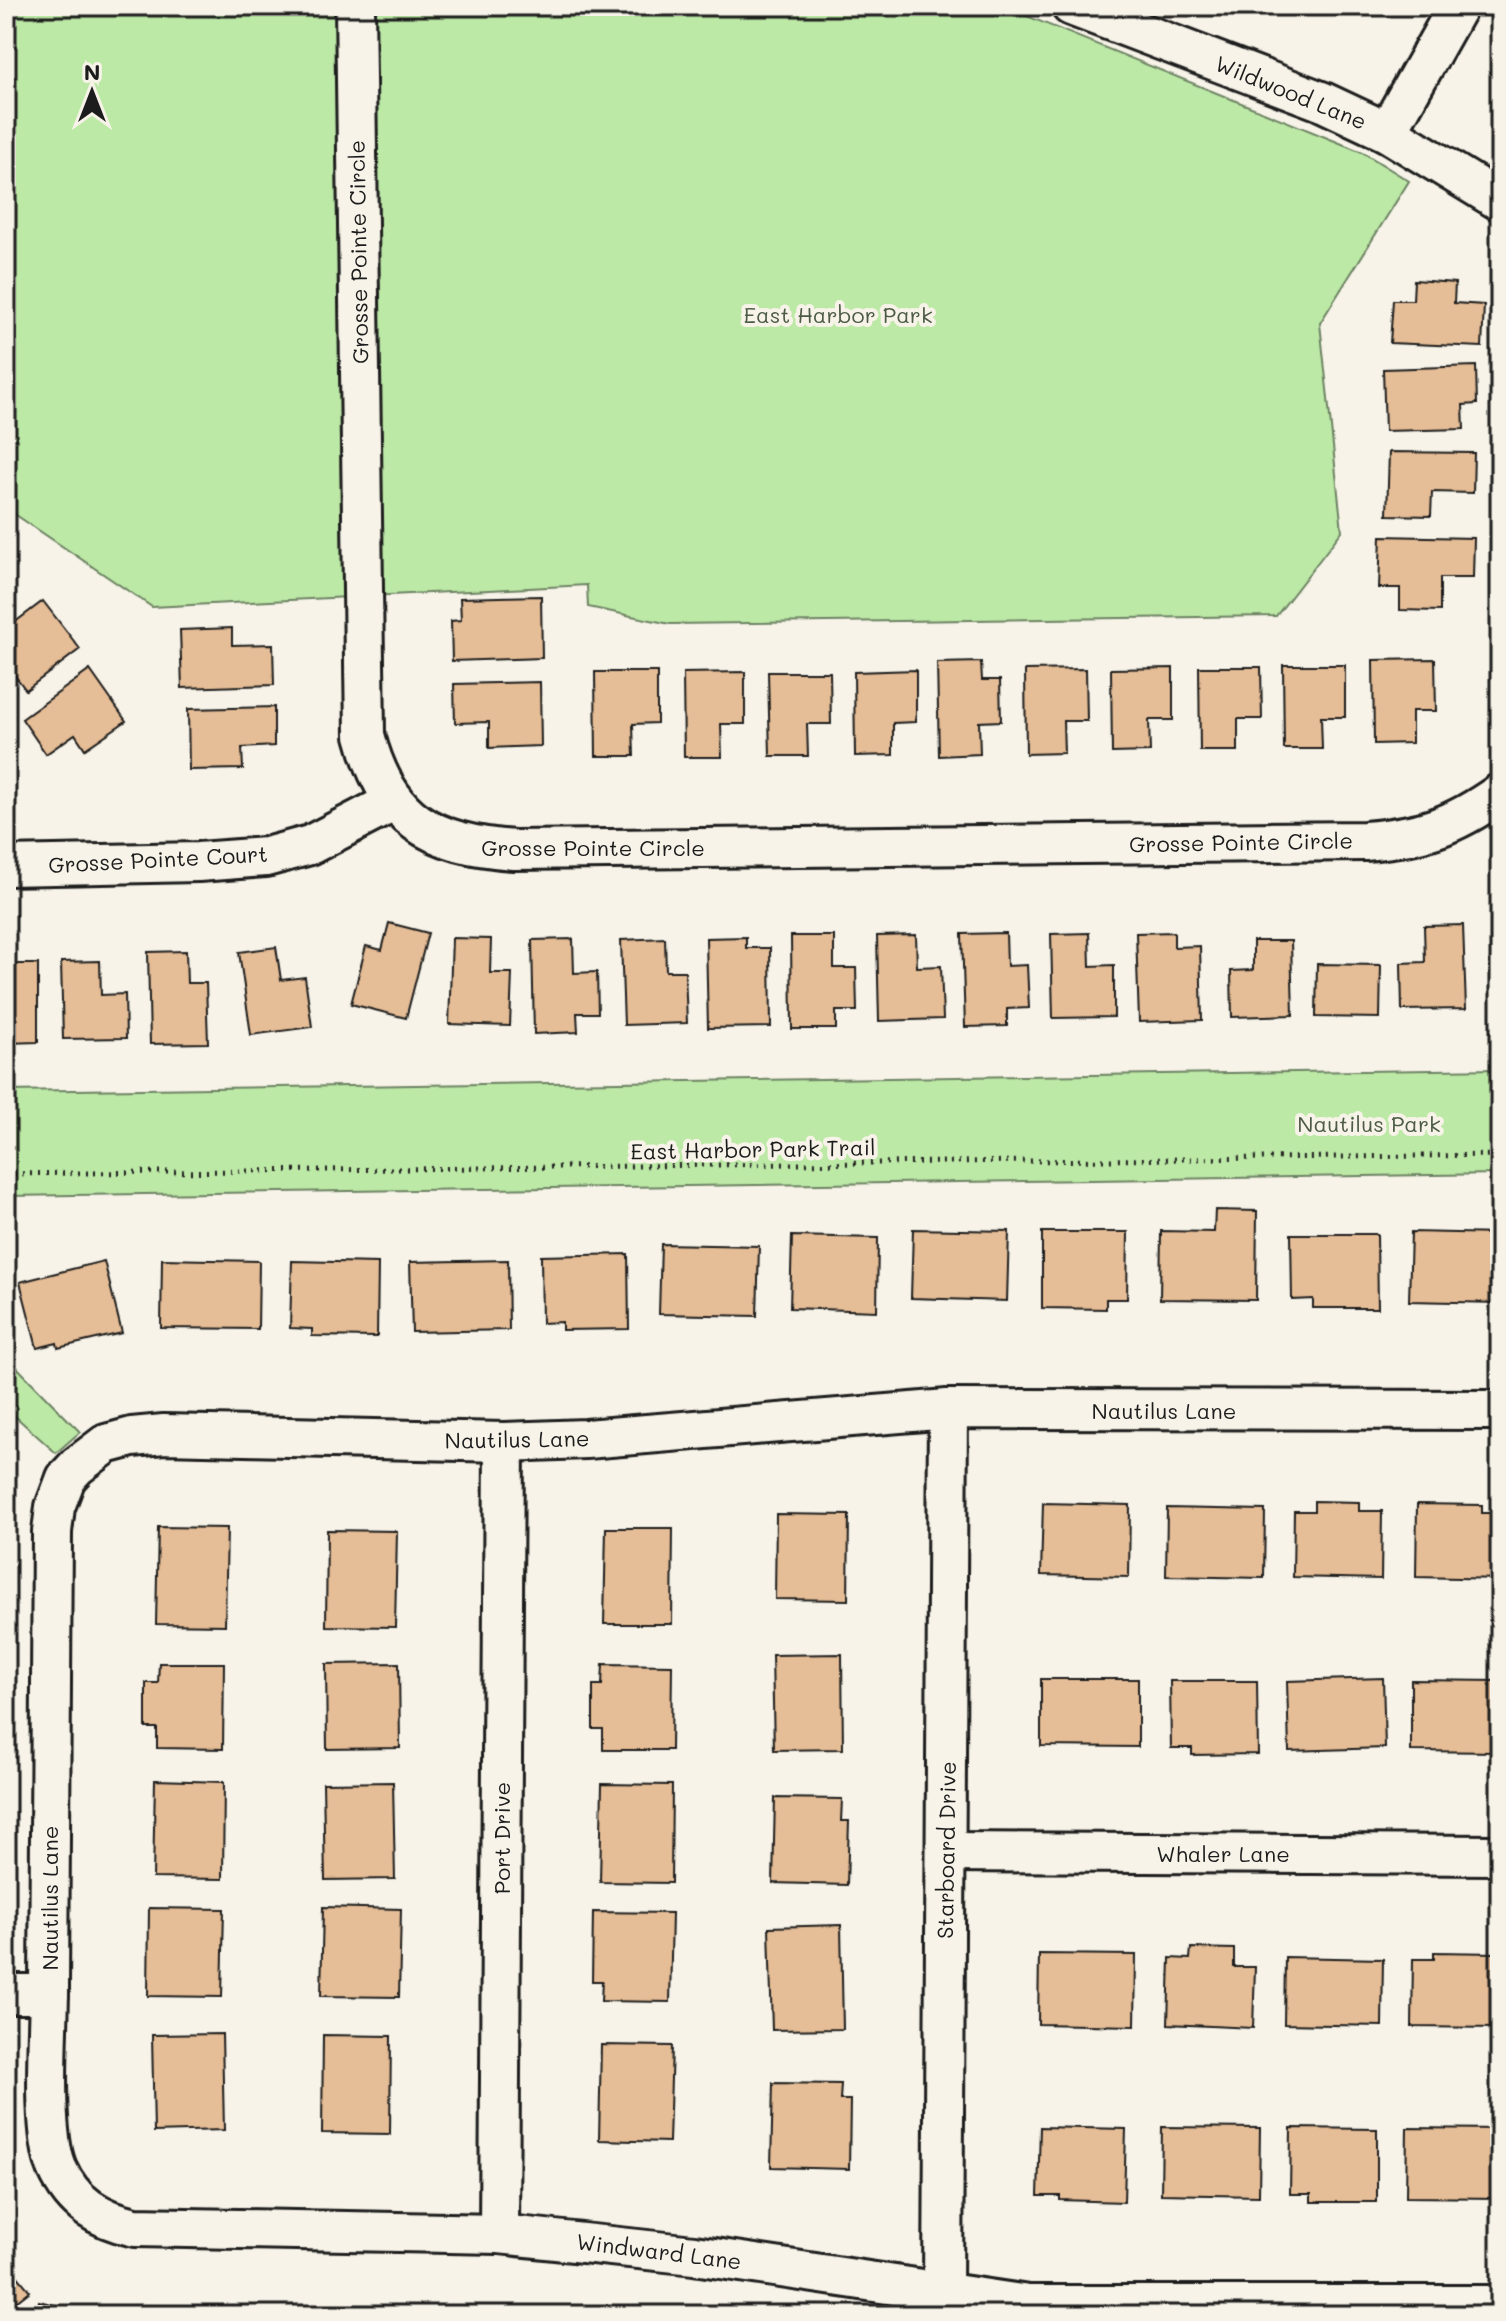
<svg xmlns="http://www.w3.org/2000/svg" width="1506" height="2321" viewBox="0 0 1506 2321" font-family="Mali,sans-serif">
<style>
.green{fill:#bde9a7;stroke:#6c8262;stroke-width:2}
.building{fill:#e5bd96;stroke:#1c1c1c;stroke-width:2}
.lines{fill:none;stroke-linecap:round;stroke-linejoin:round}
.minor-casing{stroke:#1c1c1c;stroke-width:44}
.path{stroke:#1c1c1c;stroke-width:5;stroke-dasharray:2 6;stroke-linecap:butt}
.minor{stroke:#f7f3e8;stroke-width:38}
.labels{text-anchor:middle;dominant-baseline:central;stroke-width:8;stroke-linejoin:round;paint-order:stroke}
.street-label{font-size:22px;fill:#1c1c1c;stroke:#f7f3e8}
.park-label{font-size:22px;fill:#4c5a46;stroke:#f7f3e8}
</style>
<rect width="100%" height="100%" fill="#f7f3e8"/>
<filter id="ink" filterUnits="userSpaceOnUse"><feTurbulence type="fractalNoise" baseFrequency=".0125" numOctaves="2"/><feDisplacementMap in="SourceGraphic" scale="16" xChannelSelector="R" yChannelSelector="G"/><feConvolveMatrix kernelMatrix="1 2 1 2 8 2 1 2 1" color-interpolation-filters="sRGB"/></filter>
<g filter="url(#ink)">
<!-- green -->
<g class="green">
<polygon points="6,6 1002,6 1362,152 1409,181 1320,323 1342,531 1276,616 670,624 588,607 587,585 152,607 10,511 6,511"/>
<polygon points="1500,1069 1500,1174 6,1196 6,1091"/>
<polygon points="6,1356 80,1432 56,1453 6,1408"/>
</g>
<!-- building -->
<g class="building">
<polygon points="1414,280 1455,283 1454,303 1484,305 1482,347 1390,343 1393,300 1413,300"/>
<polygon points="1476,366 1477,404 1463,405 1464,429 1385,431 1383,369"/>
<polygon points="1389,452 1474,453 1473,493 1432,492 1431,516 1387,515"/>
<polygon points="1381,536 1474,538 1473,578 1440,578 1440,611 1400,610 1400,588 1379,588"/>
<polygon points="541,596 542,658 452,661 451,621 461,620 460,598"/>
<polygon points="43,601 80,649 26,690 6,664 6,629"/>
<polygon points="232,628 232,645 273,644 274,685 182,688 180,630"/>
<polygon points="1435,659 1436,711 1412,711 1412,743 1374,744 1373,660"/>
<polygon points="981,662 982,680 1000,680 1001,721 979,722 980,754 939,756 937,663"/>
<polygon points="1283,665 1345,665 1345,717 1321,717 1322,749 1284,749"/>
<polygon points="1199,667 1261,667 1262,719 1238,719 1238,751 1200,751"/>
<polygon points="1173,668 1173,720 1149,720 1150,752 1112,753 1111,669"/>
<polygon points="1086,669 1087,721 1063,721 1064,753 1026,754 1025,670"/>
<polygon points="90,670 126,721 85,749 75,734 46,754 22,719"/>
<polygon points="916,670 916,722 893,723 893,755 855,756 854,672"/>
<polygon points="595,672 657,672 657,723 633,724 634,756 596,756"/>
<polygon points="745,672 745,724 721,724 722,757 684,757 683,673"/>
<polygon points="768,672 830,672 831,724 807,724 808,756 770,756"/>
<polygon points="540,682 541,746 489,748 489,722 455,723 454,684"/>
<polygon points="274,707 274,746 242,748 243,769 189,770 188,709"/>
<polygon points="389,923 428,933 406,1018 351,1004 366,946 382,950"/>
<polygon points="1463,925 1466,1009 1402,1010 1401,963 1425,962 1424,926"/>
<polygon points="1174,932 1174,947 1200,946 1202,1020 1139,1022 1136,933"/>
<polygon points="1006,933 1007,966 1027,965 1029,1008 1007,1009 1007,1026 965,1027 962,934"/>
<polygon points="1089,933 1090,966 1114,965 1114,1017 1053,1018 1051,934"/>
<polygon points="916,935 917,967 941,966 943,1019 879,1021 877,936"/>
<polygon points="791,936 834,936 834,968 856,968 857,1011 836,1011 836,1029 792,1029"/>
<polygon points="746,937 746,948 770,948 771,1027 708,1028 706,938"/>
<polygon points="452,938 491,939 490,973 512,973 510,1026 449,1024"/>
<polygon points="665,938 666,971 685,971 687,1023 624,1025 621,940"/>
<polygon points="573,939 574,973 597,972 598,1013 577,1013 578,1032 534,1034 532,940"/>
<polygon points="1253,941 1291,941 1293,1015 1232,1017 1231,971 1253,970"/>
<polygon points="276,947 281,980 305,977 312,1027 251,1035 239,952"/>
<polygon points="186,951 187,983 206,983 208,1043 150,1044 148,952"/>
<polygon points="6,953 13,953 13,964 38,964 38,1042 6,1043"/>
<polygon points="100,961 101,995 125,994 126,1038 63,1039 61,962"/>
<polygon points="1317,964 1381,965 1380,1018 1316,1017"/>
<polygon points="1215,1210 1257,1211 1256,1300 1160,1299 1161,1231 1214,1232"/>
<polygon points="913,1229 1009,1231 1007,1301 911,1298"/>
<polygon points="1042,1232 1128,1232 1127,1299 1106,1299 1106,1309 1042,1308"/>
<polygon points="1411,1232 1500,1234 1500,1303 1409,1301"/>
<polygon points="1291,1234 1377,1234 1378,1308 1313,1308 1313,1299 1292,1300"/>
<polygon points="792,1236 878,1238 877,1311 790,1308"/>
<polygon points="661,1244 759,1246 757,1316 659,1314"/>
<polygon points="628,1254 629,1329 562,1330 562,1322 542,1323 541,1256"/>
<polygon points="162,1259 259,1261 258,1329 161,1328"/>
<polygon points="508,1260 509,1330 412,1332 410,1262"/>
<polygon points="104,1261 122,1333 58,1348 57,1343 37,1348 20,1282"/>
<polygon points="292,1261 378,1263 377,1337 312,1336 312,1329 290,1328"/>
<polygon points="1314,1501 1359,1502 1359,1511 1382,1511 1381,1579 1293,1577 1294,1511 1314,1511"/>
<polygon points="1043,1503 1130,1505 1129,1577 1041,1575"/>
<polygon points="1417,1504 1482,1505 1482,1513 1500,1513 1500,1579 1416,1577"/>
<polygon points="1167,1508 1265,1510 1264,1578 1166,1576"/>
<polygon points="776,1514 849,1515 848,1600 775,1599"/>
<polygon points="158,1527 227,1528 225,1625 156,1624"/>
<polygon points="606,1528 673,1528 672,1624 604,1624"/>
<polygon points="327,1530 397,1531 395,1627 326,1626"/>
<polygon points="842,1654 843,1749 774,1750 772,1655"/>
<polygon points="159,1663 224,1663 223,1749 157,1748 157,1728 146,1728 146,1683 158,1683"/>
<polygon points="399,1663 400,1748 327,1749 326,1664"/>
<polygon points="603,1664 672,1665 671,1750 603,1750 603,1729 593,1729 593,1685 602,1685"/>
<polygon points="1383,1678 1385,1748 1289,1751 1287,1681"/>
<polygon points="1041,1679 1138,1679 1138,1747 1041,1746"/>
<polygon points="1411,1680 1500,1681 1500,1752 1411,1751"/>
<polygon points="1170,1681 1257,1681 1258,1754 1192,1755 1192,1748 1171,1748"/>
<polygon points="155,1780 224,1782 223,1879 153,1878"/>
<polygon points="393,1782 395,1879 325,1880 323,1783"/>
<polygon points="602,1784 672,1785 671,1883 600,1882"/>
<polygon points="775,1798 842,1799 841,1821 849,1821 847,1885 773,1883"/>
<polygon points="323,1907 401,1909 399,1997 321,1996"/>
<polygon points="149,1908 224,1909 222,1997 148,1996"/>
<polygon points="593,1912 672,1913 670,2002 601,2001 602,1981 592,1981"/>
<polygon points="841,1925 843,2029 772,2030 769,1927"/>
<polygon points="1191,1948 1234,1949 1234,1967 1255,1967 1253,2028 1168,2024 1170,1958 1190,1959"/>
<polygon points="1434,1952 1499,1953 1499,2028 1412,2027 1413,1959 1434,1959"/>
<polygon points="1039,1954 1136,1955 1135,2026 1038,2024"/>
<polygon points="1285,1957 1383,1959 1382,2026 1284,2024"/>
<polygon points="222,2034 224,2130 154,2132 152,2035"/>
<polygon points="323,2035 391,2036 390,2134 322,2133"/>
<polygon points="601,2045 672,2046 669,2142 599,2140"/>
<polygon points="773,2083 841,2084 840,2100 850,2100 849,2169 771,2167"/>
<polygon points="1040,2127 1126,2129 1124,2202 1060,2200 1060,2196 1038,2196"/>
<polygon points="1162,2127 1260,2128 1259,2196 1161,2194"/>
<polygon points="1291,2128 1377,2129 1377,2202 1311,2202 1311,2194 1290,2194"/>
<polygon points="1407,2128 1500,2129 1500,2198 1406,2197"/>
<polygon points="6,2262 30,2291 6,2310"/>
<polygon points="39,2301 93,2315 36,2315"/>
</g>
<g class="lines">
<defs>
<g id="minor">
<path d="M355 6 365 735C387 820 431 844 514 850L1365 841C1423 836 1452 827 1500 793"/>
<polyline points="1071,6 1321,101 1387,132 1500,201"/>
<polyline points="1387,132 1458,6"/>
<polyline points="6,866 198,862 266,857 310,845 395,801"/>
<path d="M1500 1410 948 1409 586 1439 504 1442 164 1434 132 1437 106 1444 77 1466 66 1478 55 1507 52 1532C51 1684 50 1836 49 1987 49 2032 41 2130 57 2168 73 2204 99 2219 135 2227L499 2234 694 2255 1028 2305H1500"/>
<polyline points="947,1852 1500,1855"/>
<polyline points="6,1994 49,1994"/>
<polyline points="499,2234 504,1442"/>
<polyline points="943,2292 948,1409"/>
</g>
</defs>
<!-- minor casing -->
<use href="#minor" class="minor-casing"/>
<!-- path -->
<polyline class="path" points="6,1174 1500,1155"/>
<!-- minor -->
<use href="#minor" class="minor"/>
</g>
</g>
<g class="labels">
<!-- street labels -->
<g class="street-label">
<text transform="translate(1291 92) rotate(22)">Wildwood Lane</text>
<text transform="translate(358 252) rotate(-91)">Grosse Pointe Circle</text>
<text transform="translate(1241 842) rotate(-1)">Grosse Pointe Circle</text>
<text x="593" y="847">Grosse Pointe Circle</text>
<text transform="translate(158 859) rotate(-3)">Grosse Pointe Court</text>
<text transform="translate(753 1149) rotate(-1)">East Harbor Park Trail</text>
<text x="1164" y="1410">Nautilus Lane</text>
<text transform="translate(517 1439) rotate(-1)">Nautilus Lane</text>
<text transform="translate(501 1838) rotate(-90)">Port Drive</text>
<text transform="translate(946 1850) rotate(-89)">Starboard Drive</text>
<text x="1223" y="1853">Whaler Lane</text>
<text transform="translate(49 1898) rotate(-90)">Nautilus Lane</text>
<text transform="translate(659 2251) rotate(7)">Windward Lane</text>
</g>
<!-- park labels -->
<g class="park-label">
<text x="838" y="314">East Harbor Park</text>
<text x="1369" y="1123">Nautilus Park</text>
</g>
</g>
<!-- margin -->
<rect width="1506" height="2321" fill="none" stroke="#f7f3e8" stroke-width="32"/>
<rect x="16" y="16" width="1474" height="2289" fill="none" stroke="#1c1c1c" stroke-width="3" filter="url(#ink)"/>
<!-- north arrow -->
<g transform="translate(92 92)" stroke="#f7f3e8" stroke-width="6" paint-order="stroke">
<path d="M0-6L14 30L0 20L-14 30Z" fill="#1c1c1c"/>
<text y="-12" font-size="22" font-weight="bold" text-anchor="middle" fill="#1c1c1c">N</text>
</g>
</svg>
